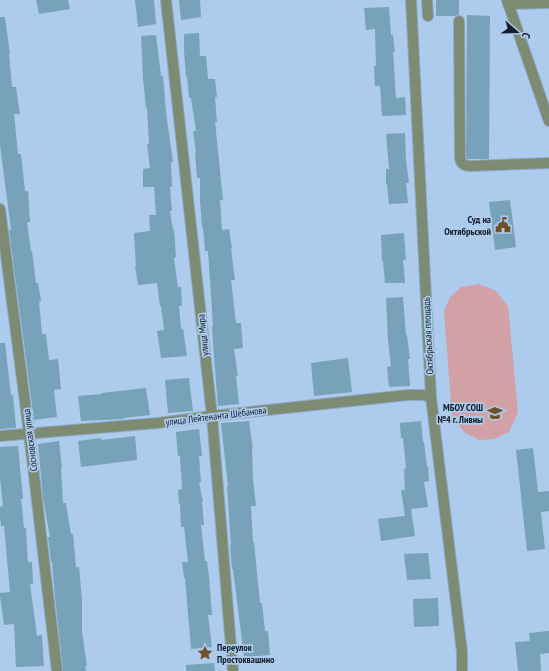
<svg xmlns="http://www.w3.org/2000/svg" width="549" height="671" viewBox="0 0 549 671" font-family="'PT Sans Narrow',sans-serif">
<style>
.garden{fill:#d1a1a6}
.building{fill:#77a2b9}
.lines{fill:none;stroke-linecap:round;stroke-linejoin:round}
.minor-casing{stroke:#8ea8c6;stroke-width:12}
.minor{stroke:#7d8b73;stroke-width:10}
.labels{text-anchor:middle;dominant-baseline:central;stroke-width:3.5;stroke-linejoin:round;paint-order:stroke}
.poi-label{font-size:10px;font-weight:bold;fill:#121d29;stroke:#adcbed;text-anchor:end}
.street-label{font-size:10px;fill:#121d29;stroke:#adcbed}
</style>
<rect width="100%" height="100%" fill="#adcbed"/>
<!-- garden -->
<polygon class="garden" points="479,284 496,291 508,306 518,412 509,432 494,439 480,440 465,433 452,417 444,311 450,297 461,287"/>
<!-- building -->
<g class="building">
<polygon points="36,0 68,0 70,9 39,14"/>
<polygon points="135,0 154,0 156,24 138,27"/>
<polygon points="179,0 200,0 201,17 181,20"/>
<polygon points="436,0 459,0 459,15 455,16 436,16"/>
<polygon points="389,7 391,35 393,35 395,52 393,52 396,98 405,97 406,115 382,116 380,86 375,86 374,66 376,66 375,29 366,30 364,8"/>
<polygon points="467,15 490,16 489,159 467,159 466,157"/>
<polygon points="0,17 5,17 10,54 9,54 12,87 16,87 20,114 14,114 18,154 21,154 25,191 28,191 30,222 27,222 31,252 32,251 36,283 38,283 41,301 39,301 42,334 46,334 49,360 58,359 61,389 54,390 57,417 34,420 9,230 11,230 0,145"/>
<polygon points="199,33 200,56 206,56 208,79 215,79 217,97 215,97 217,122 215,122 223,200 220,200 222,230 229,229 232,248 231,249 235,280 231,280 236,323 241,323 243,348 234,349 238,376 236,376 239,404 218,406 214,357 212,326 213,326 208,251 205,251 203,228 202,228 200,200 200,178 197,178 195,153 196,152 193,131 196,131 191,98 189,98 187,76 186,77 184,50 184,34"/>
<polygon points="156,35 161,76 163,76 166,112 173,162 171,162 172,187 170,187 172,211 170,211 173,230 174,229 176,257 174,258 178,287 181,287 182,306 179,306 181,329 183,329 187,356 161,358 157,331 164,330 161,306 160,306 157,283 138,285 135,266 136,266 134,233 150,231 149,215 156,215 154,187 143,187 143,169 150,168 147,144 149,144 147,108 146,108 143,79 141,36"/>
<polygon points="405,133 406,160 409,183 406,183 408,203 389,204 387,184 386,184 386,169 389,169 386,134"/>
<polygon points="510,200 516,247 495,250 489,202"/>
<polygon points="404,233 406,260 403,260 405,283 385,283 383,261 382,261 381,235"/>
<polygon points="403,297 406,335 407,335 410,359 408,359 410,386 389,387 387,367 391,366 388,340 386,298"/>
<polygon points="0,343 5,343 11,395 13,395 16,428 0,429"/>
<polygon points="348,358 352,392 314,396 311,363"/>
<polygon points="189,378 193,411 168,413 165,380"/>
<polygon points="146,388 150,415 124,418 124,419 81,421 78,396 102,394 102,393"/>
<polygon points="249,421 253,449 252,449 253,479 256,506 251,506 253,542 254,542 260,603 262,603 265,631 268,631 270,655 244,657 233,569 232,569 230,545 231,545 227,486 228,486 221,423"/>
<polygon points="421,421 423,442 424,442 427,467 428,466 429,481 424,482 428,507 411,509 415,536 381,541 378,519 405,516 401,490 405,490 404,469 406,468 403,438 401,438 400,423"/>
<polygon points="199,429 202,456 199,456 201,482 199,482 203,502 202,502 204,525 201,525 205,561 207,561 209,577 212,615 208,615 212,647 191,649 185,578 184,578 182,562 188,562 184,527 181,527 180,504 179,504 178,490 182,489 180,456 178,456 176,432"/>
<polygon points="135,436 137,460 81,467 78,441 101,438 101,440"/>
<polygon points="59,441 62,468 61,468 63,503 66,503 71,534 73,534 76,567 79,567 82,599 82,631 87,666 85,666 86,671 63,671 55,598 52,562 51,562 48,537 50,537 43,499 41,476 38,444"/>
<polygon points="18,446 23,499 21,499 24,528 26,528 28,562 32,562 33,584 30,584 37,636 42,635 44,666 16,667 14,624 4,625 0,596 0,593 10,592 4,526 1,526 0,516 0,507 3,506 0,478 0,447"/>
<polygon points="533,448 538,492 549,491 549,511 541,512 545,549 527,551 516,450"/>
<polygon points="428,553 431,579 407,580 404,554"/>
<polygon points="438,598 439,626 414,627 413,599"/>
<polygon points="549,631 549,653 540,654 541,671 518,671 515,642 530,641 529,633"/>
<polygon points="214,663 215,671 186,671 186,665"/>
</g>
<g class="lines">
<defs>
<g id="minor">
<polyline points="166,0 212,416 233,671"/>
<polyline points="411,0 431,397 462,652 462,671"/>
<polyline points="427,0 428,16"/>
<polyline points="507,0 549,121"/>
<polyline points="508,4 549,3"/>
<path d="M459 21 460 158C461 164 464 166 471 166L549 163"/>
<polyline points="0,209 29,433 57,671"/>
<polyline points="0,436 158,423 212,416 408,395 423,395 431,397"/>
</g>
</defs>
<!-- minor casing -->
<use href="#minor" class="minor-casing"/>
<!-- minor -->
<use href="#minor" class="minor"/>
</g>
<!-- icons -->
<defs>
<symbol id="civic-bare" viewBox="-9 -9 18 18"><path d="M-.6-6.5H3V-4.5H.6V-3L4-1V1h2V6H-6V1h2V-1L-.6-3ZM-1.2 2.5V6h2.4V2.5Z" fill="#705026" stroke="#adcbed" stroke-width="2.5" paint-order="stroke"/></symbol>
<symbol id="school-bare" viewBox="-9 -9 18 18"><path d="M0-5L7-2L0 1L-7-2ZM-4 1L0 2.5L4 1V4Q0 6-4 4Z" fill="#705026" stroke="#adcbed" stroke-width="2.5" paint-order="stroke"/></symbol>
<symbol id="sight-bare" viewBox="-9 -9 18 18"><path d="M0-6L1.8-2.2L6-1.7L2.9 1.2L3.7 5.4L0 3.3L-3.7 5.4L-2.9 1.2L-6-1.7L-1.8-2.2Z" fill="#705026" stroke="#adcbed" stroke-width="2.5" paint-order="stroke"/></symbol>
</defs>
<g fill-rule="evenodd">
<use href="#civic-bare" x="492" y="214" width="22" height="22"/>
<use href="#school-bare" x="484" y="402" width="22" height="22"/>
<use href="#sight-bare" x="194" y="642" width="22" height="22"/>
</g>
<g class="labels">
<!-- poi labels -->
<g class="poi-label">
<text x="491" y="219">Суд на<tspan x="491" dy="12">Октябрьской</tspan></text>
<text x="483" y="407">МБОУ СОШ<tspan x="483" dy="12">№4 г. Ливны</tspan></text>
<text x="217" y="647" text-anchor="start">Переулок<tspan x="217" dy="12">Простоквашино</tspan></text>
</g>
<!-- street labels -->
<g class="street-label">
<text transform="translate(203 335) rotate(-96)">улица Мира</text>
<text transform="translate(428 336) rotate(-93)">Октябрьская площадь</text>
<text transform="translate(216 416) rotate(-7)">улица Лейтенанта Шебанова</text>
<text transform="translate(30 440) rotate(-97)">Сосновская улица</text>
</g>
</g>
<!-- north arrow -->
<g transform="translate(517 32) rotate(110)" stroke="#adcbed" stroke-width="3" paint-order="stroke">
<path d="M0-3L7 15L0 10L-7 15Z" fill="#121d29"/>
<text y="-6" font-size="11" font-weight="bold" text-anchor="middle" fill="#121d29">С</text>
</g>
</svg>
